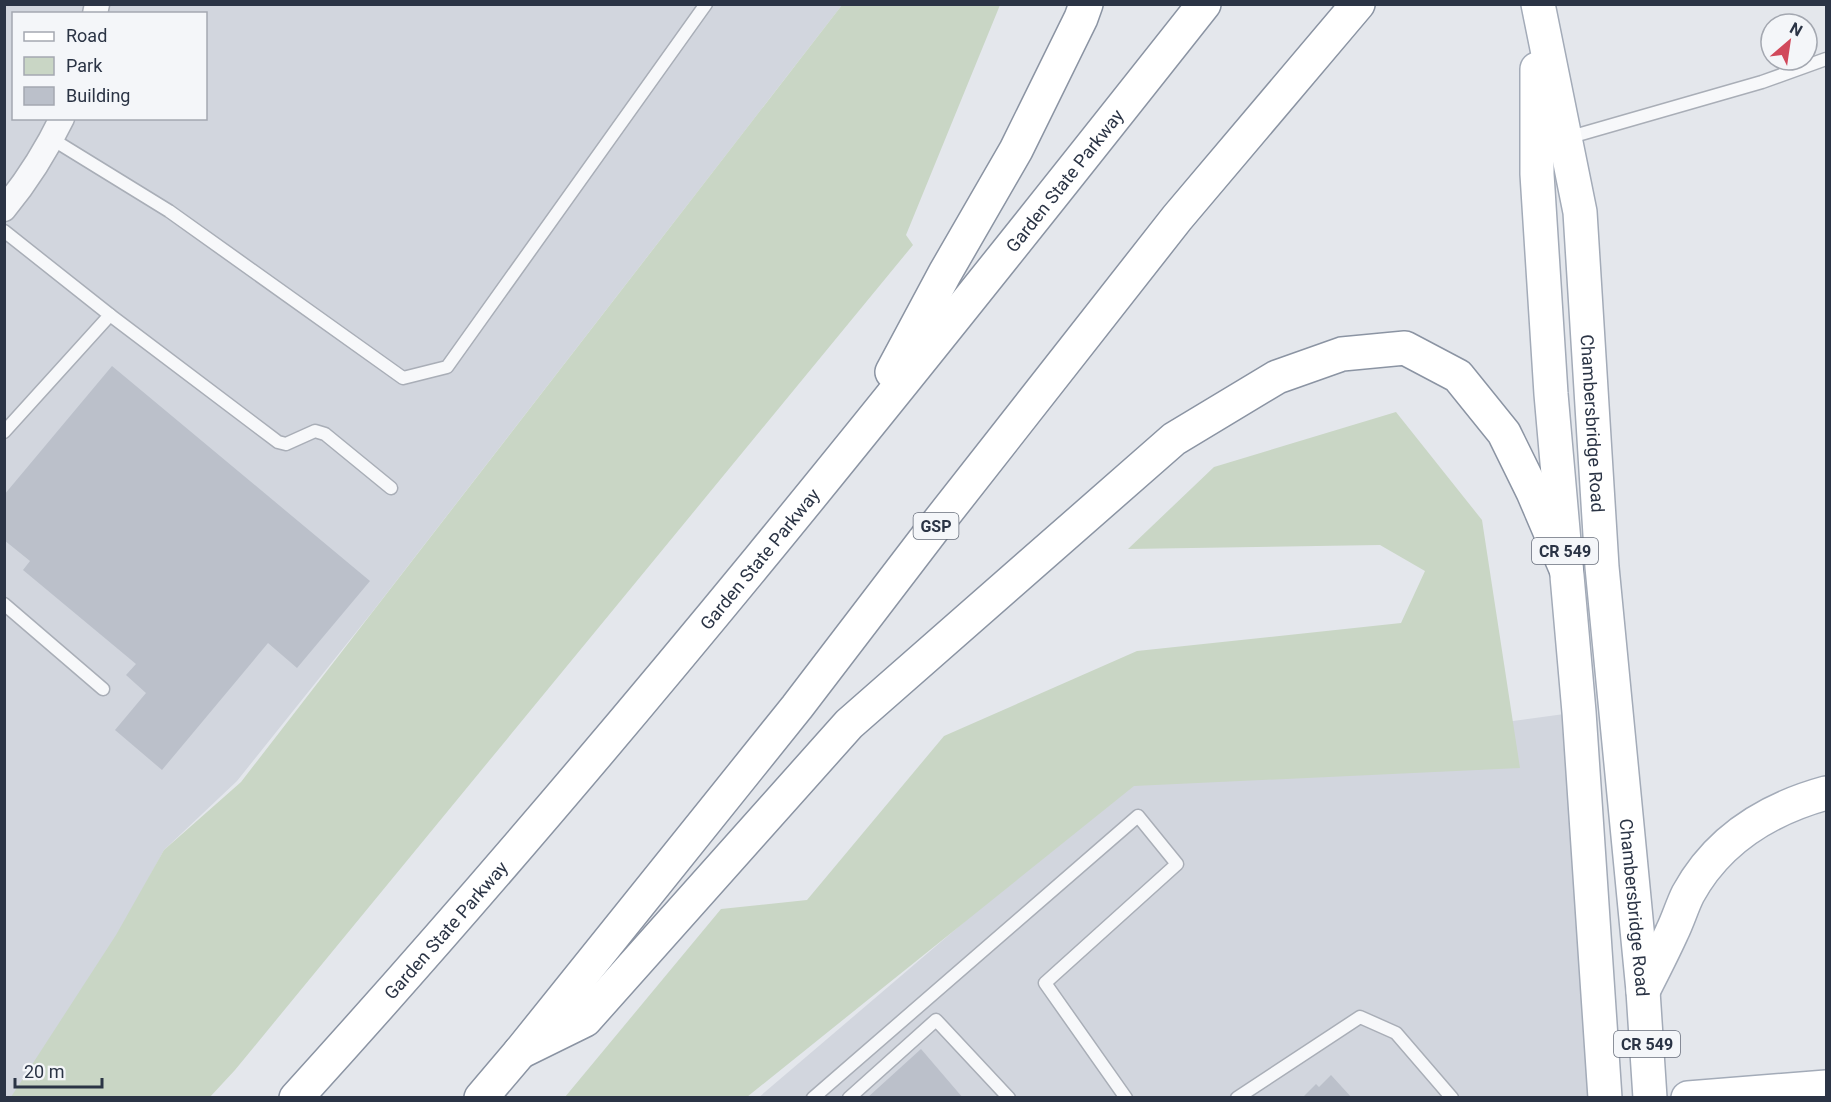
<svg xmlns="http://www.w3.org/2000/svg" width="1831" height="1102" viewBox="0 0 1831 1102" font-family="Roboto,sans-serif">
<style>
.built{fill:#d2d6de;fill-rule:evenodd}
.green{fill:#c9d6c5}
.building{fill:#bbc0ca}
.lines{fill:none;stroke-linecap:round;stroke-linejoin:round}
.lane-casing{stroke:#a9aeb7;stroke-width:15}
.street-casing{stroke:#a9aeb7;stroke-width:27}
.primary-casing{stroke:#a3abb8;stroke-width:36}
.highway-casing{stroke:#8b94a3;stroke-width:36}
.lane{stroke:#f7f8fa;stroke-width:12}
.street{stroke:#f7f8fa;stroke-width:24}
.primary{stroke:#fff;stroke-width:33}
.highway{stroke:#fff;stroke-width:33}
.labels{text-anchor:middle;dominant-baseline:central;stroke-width:5;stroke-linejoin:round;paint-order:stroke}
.shield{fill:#f4f6f9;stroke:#676e7b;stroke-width:1.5}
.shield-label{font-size:16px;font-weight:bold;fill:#2b3445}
.street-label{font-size:18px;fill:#2b3445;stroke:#f4f6f9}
</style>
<rect width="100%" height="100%" fill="#e4e7ec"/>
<!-- built -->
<g class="built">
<path d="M5 5H842L373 611 237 781 164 850 29 1097 5 1098ZM14 14H206V118H14Z"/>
<polygon points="1579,712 1608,1097 758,1098 1141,771"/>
</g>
<!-- green -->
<g class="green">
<polygon points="842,5 1000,5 906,235 913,245 235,1070 210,1097 11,1097 116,935 164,850 241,782"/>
<polygon points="1396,412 1482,520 1520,768 1134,786 747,1097 565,1097 721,909 807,900 944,736 1137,651 1401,623 1425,571 1380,545 1128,549 1214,467"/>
</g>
<!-- building -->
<g class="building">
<polygon points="112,366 370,581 297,668 268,643 162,770 115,730 146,693 126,675 136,664 23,570 30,561 4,540 4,495"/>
<polygon points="921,1049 963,1098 867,1098"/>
<polygon points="1331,1075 1352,1098 1302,1098 1316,1084 1319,1087"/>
</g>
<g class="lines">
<defs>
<g id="lane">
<polyline points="1567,138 1762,82 1826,59"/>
<polyline points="52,139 169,211 403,378 447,367 706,4"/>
<polyline points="4,231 110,315 4,432"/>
<polyline points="110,315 278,442 286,444 315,431 325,434 391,488"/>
<polyline points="4,604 103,689"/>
<polyline points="813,1098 1138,816 1177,864 1045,983 1126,1098"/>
<polyline points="849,1098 936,1020 1009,1098"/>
<polyline points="1237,1098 1360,1017 1396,1033 1452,1098"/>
</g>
<g id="street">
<polyline points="95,14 97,4"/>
<path d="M4 209C27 181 46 151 62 118"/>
</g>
<g id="primary">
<path id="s1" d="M1538 4 1580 212 1602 567 1643 991 1650 1098"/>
<polyline points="1537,69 1537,174 1551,394 1579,712 1605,1098"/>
<path d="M1643 991C1653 971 1663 952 1672 932 1678 920 1682 906 1688 894 1718 839 1768 809 1826 793"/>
<polyline points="1688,1098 1826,1087"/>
</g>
<g id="highway">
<polyline points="892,372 945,273 1016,150 1081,18 1086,4"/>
<polyline points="520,1052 585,1020 849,724 1174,439 1277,377 1342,354 1405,348 1458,376 1504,433 1533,492 1566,569"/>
<path id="s2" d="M296 1098C615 747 910 376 1204 4"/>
<polyline points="481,1098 520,1052 797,707 933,529 1177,218 1358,4"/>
</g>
</defs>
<!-- lane casing -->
<use href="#lane" class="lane-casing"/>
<!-- street casing -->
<use href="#street" class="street-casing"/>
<!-- primary casing -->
<use href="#primary" class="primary-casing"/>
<!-- highway casing -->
<use href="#highway" class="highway-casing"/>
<!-- lane -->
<use href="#lane" class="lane"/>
<!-- street -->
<use href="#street" class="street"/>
<!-- primary -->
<use href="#primary" class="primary"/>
<!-- highway -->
<use href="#highway" class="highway"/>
</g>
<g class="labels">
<!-- shield labels -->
<g class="shield">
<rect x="913.5" y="513" width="45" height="26" rx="4.5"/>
<rect x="1532" y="538" width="66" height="26" rx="4.5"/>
<rect x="1614" y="1031" width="66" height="26" rx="4.5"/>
</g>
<g class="shield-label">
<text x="936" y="526">GSP</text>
<text x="1565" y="551">CR 549</text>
<text x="1647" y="1044">CR 549</text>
</g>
<!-- street labels -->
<g class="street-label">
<text stroke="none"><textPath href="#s2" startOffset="1197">Garden State Parkway</textPath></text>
<text stroke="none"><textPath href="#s1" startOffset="424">Chambersbridge Road</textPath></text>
<text stroke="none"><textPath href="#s2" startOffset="711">Garden State Parkway</textPath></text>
<text stroke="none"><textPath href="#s1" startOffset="910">Chambersbridge Road</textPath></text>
<text stroke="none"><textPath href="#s2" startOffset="225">Garden State Parkway</textPath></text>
</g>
</g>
<!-- border -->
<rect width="1831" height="1102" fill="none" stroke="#2b3445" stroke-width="12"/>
<!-- legend -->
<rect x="12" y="12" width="195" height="108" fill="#f4f6f9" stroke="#a4a8b1" stroke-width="1.5"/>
<rect x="24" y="32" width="30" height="9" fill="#ffffff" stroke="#a4a8b1" stroke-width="1.5"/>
<text x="66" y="42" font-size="18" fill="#2b3445">Road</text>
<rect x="24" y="57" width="30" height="18" fill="#c9d6c5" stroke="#a4a8b1" stroke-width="1.5"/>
<text x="66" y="72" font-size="18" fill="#2b3445">Park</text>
<rect x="24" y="87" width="30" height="18" fill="#bbc0ca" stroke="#a4a8b1" stroke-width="1.5"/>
<text x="66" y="102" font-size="18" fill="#2b3445">Building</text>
<!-- north arrow -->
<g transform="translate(1789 42) rotate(29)"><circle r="28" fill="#f4f6f9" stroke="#a4a8b1" stroke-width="1.5"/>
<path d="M0-4.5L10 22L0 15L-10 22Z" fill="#d1495b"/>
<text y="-9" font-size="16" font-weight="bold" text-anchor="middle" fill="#2b3445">N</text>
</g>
<!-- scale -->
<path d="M15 1078v9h87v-9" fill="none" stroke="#2b3445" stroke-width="3"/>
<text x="24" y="1078" font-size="18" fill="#2b3445" stroke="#f4f6f9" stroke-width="4.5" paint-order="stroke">20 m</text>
</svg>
